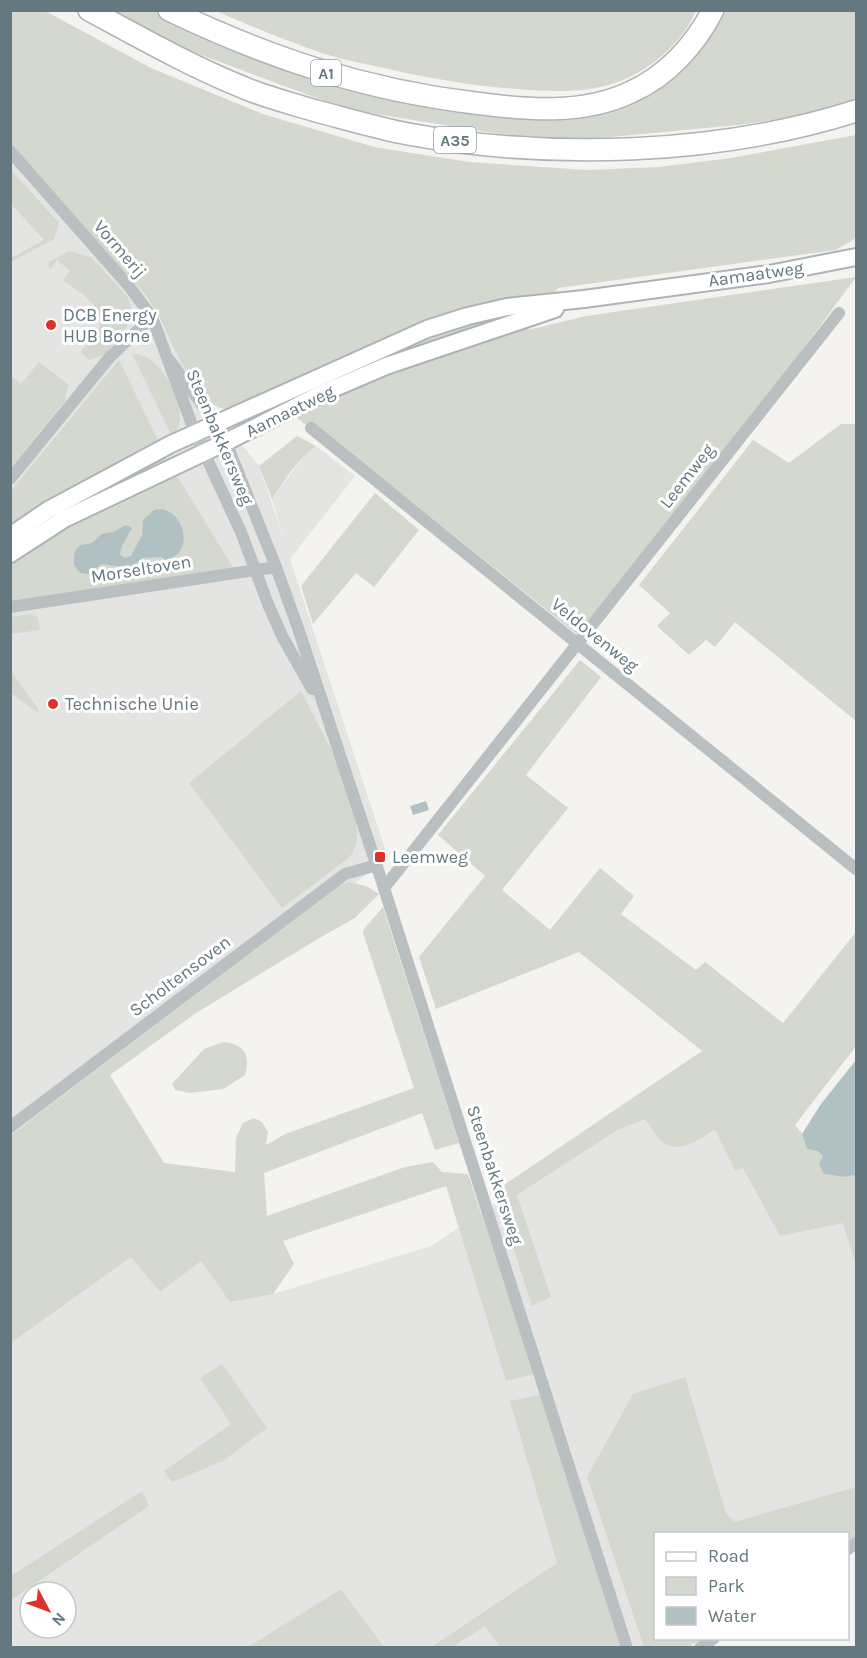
<svg xmlns="http://www.w3.org/2000/svg" width="867" height="1658" viewBox="0 0 867 1658" font-family="Karla,sans-serif">
<style>
.built{fill:#e4e5e3;fill-rule:evenodd}
.green{fill:#d4d8cf}
.water{fill:#b1c1c3}
.lines{fill:none;stroke-linecap:round;stroke-linejoin:round}
.secondary-casing{stroke:#adb4b7;stroke-width:20}
.highway-casing{stroke:#aeb3b5;stroke-width:24}
.street{stroke:#bac0c2;stroke-width:12}
.secondary{stroke:#fff;stroke-width:16}
.highway{stroke:#fff;stroke-width:21}
.poi-dot{fill:#db3229;stroke:#fff;stroke-width:2}
.labels{text-anchor:middle;dominant-baseline:central;stroke-width:6;stroke-linejoin:round;paint-order:stroke}
.shield{fill:#fff;stroke:#92a0a5;stroke-width:1.5}
.shield-label{font-size:16px;font-weight:bold;fill:#64787f}
.street-label{font-size:18px;fill:#64787f;stroke:#fff}
.poi-label{font-size:18px;fill:#64787f;stroke:#fff;text-anchor:start}
</style>
<rect width="100%" height="100%" fill="#f4f3f0"/>
<!-- built -->
<g class="built">
<polygon points="11,148 144,293 203,397 259,466 285,542 272,499 306,453 316,446 355,476 290,559 388,858 11,1144"/>
<path d="M645 1103 719 1111 848 1217 856 1237V1525L844 1534H656V1638L685 1647H11L10 1343 131 1257 201 1261 273 1294 431 1246ZM30 1592H66V1628H30Z"/>
</g>
<!-- green -->
<g class="green">
<path d="M11 11H45L151 68 263 114 374 147 469 162 587 170 659 167 731 158 856 135V238L836 250 558 288 528 330 586 316 856 277 764 402 579 636 401 493 265 395C255 398 234 410 226 409 197 407 173 344 161 321 157 312 150 303 144 293L11 148Z"/>
<polygon points="106,11 156,11 246,49 550,115 692,57 720,22 726,11 856,11 856,103 830,112 738,125 590,139 536,140 370,113 338,106 196,53"/>
<path d="M216 11 696 10V11C680 48 640 79 600 87 572 93 546 91 518 89 469 86 423 77 375 66 357 62 339 59 322 53 286 41 251 26 216 11Z"/>
<polygon points="11,170 59,223 54,239 11,262 11,258 44,240 11,204"/>
<path d="M69 251 91 257 127 296 131 308 130 320 122 335 104 355 89 360 81 352C86 344 94 338 98 330 109 308 77 291 63 280L70 271 57 260 50 270 48 266 49 262Z"/>
<path d="M132 354C160 351 188 406 178 428 177 429 173 435 172 436Z"/>
<polygon points="119,360 168,461 234,569 11,601 10,492"/>
<polygon points="39,362 68,384 65,401 11,468 11,376 21,384"/>
<polygon points="841,424 856,424 856,721 735,622 715,647 706,640 689,655 657,626 670,613 639,585 753,440 789,463"/>
<path d="M297 436 316 446C297 459 285 480 272 499L259 466Z"/>
<polygon points="375,493 419,530 374,587 356,573 313,624 301,586"/>
<polygon points="31,614 38,618 40,630 11,634 11,617"/>
<path d="M580 660 601 677 526 775 568 808 502 890 550 930 600 868 634 896 621 914 696 970 705 962 783 1023 856 932V1046L795 1125 802 1134 807 1149 817 1151 846 1177 854 1175 856 1180V1265L843 1223 780 1236 743 1168 735 1170 715 1129C699 1140 676 1157 659 1139 654 1133 650 1125 645 1119L617 1130 517 1195 551 1297 532 1306 495 1191 702 1051 579 952 436 1009 419 957 485 876 438 835Z"/>
<polygon points="11,671 39,710 37,712 11,693"/>
<polygon points="301,691 335,757 357,825 357,842 352,854 346,860 282,908 189,783"/>
<polygon points="349,882 366,886 379,894 355,918 316,940 196,1013 110,1075 164,1163 235,1172 236,1138 243,1123 254,1118 262,1122 268,1132 266,1145 285,1134 414,1088 363,933 364,929 383,907 459,1143 435,1150 422,1113 264,1173 267,1216 405,1167 433,1162 442,1172 468,1174 534,1374 506,1381 446,1186 283,1241 294,1264 273,1294 230,1302 201,1261 160,1292 131,1257 11,1343 11,1135 339,886"/>
<path d="M223 1042C244 1044 251 1055 245 1075L223 1089 190 1093 175 1090 172 1084 204 1049Z"/>
<polygon points="222,1364 267,1428 223,1461 172,1482 164,1471 231,1424 200,1378"/>
<polygon points="685,1377 726,1513 734,1522 856,1487 856,1540 848,1545 848,1534 656,1534 656,1638 702,1639 688,1647 644,1647 587,1477 633,1394"/>
<polygon points="541,1395 620,1647 500,1647 485,1626 452,1647 430,1648 557,1563 510,1401"/>
<polygon points="142,1491 149,1506 11,1600 11,1576"/>
<polygon points="341,1589 384,1647 248,1647"/>
</g>
<!-- water -->
<g class="water">
<path d="M162 509C186 514 194 554 166 560L161 557 142 558C129 573 117 565 102 564L88 574 80 573 74 565V555L76 549 81 545 92 543 102 534 113 532 126 525 132 528 121 548 120 555 125 558 131 556 142 535 143 520 154 510Z"/>
<polygon points="426,801 429,810 413,815 410,806"/>
<polygon points="856,1060 856,1180 854,1175 846,1177 824,1174 819,1164 823,1156 817,1151 807,1149 802,1134 821,1104"/>
</g>
<g class="lines">
<defs>
<g id="secondary">
<polyline points="10,536 48,510 171,444 427,329 468,316 507,307 584,299 769,274 856,257"/>
<polyline points="10,554 64,519 226,442 323,393 386,366 555,309"/>
</g>
<g id="highway">
<path d="M89 10C141 38 192 67 247 89 269 98 293 104 316 111 347 119 377 128 408 134 552 160 717 155 856 111"/>
<path d="M169 10C269 58 365 90 475 103 527 110 583 115 631 92 667 76 695 45 713 10"/>
</g>
</defs>
<!-- secondary casing -->
<use href="#secondary" class="secondary-casing"/>
<!-- highway casing -->
<use href="#highway" class="highway-casing"/>
<!-- street -->
<g class="street">
<polyline points="10,151 128,285 152,317 195,433 241,532 268,604 282,636 312,689"/>
<polyline points="170,361 216,424 226,442 276,567 298,628 384,888 627,1648"/>
<polyline points="311,428 856,869"/>
<polyline points="10,479 109,358 152,317"/>
<polyline points="10,607 276,567"/>
<polyline points="384,888 839,313"/>
<polyline points="10,1127 345,874 377,865"/>
<polyline points="848,1549 856,1543"/>
<polyline points="700,1648 714,1638"/>
</g>
<!-- secondary -->
<use href="#secondary" class="secondary"/>
<!-- highway -->
<use href="#highway" class="highway"/>
</g>
<!-- markers -->
<g class="poi-dot">
<circle cx="51" cy="325" r="6"/>
<circle cx="53" cy="704" r="6"/>
<rect x="374" y="851" width="12" height="12" rx="3"/>
</g>
<g class="labels">
<!-- shield labels -->
<g class="shield">
<rect x="311" y="60" width="30" height="26" rx="4.5"/>
<rect x="434" y="127" width="42" height="26" rx="4.5"/>
</g>
<g class="shield-label">
<text x="326" y="73">A1</text>
<text x="455" y="140">A35</text>
</g>
<!-- street labels -->
<g class="street-label">
<text transform="translate(120 249) rotate(49)">Vormerij</text>
<text transform="translate(756 274) rotate(-8)">Aamaatweg</text>
<text transform="translate(290 411) rotate(-26)">Aamaatweg</text>
<text transform="translate(220 437) rotate(67)">Steenbakkersweg</text>
<text transform="translate(687 476) rotate(-52)">Leemweg</text>
<text transform="translate(141 569) rotate(-9)">Morseltoven</text>
<text transform="translate(595 635) rotate(39)">Veldovenweg</text>
<text transform="translate(180 976) rotate(-37)">Scholtensoven</text>
<text transform="translate(495 1175) rotate(72)">Steenbakkersweg</text>
</g>
<!-- poi labels -->
<g class="poi-label">
<text x="63" y="315">DCB Energy<tspan x="63" dy="21">HUB Borne</tspan></text>
<text x="65" y="704">Technische Unie</text>
<text x="392" y="857">Leemweg</text>
</g>
</g>
<!-- border -->
<rect width="867" height="1658" fill="none" stroke="#64787f" stroke-width="24"/>
<!-- legend -->
<rect x="654" y="1532" width="195" height="108" fill="#ffffff" stroke="#c1c9cc" stroke-width="1.5"/>
<rect x="666" y="1552" width="30" height="9" fill="#ffffff" stroke="#c1c9cc" stroke-width="1.5"/>
<text x="708" y="1562" font-size="18" fill="#64787f">Road</text>
<rect x="666" y="1577" width="30" height="18" fill="#d4d8cf" stroke="#c1c9cc" stroke-width="1.5"/>
<text x="708" y="1592" font-size="18" fill="#64787f">Park</text>
<rect x="666" y="1607" width="30" height="18" fill="#b1c1c3" stroke="#c1c9cc" stroke-width="1.5"/>
<text x="708" y="1622" font-size="18" fill="#64787f">Water</text>
<!-- north arrow -->
<g transform="translate(48 1610) rotate(131)"><circle r="28" fill="#ffffff" stroke="#c1c9cc" stroke-width="1.5"/>
<path d="M0-4.5L10 22L0 15L-10 22Z" fill="#db3229"/>
<text y="-9" font-size="16" font-weight="bold" text-anchor="middle" fill="#64787f">N</text>
</g>
</svg>
